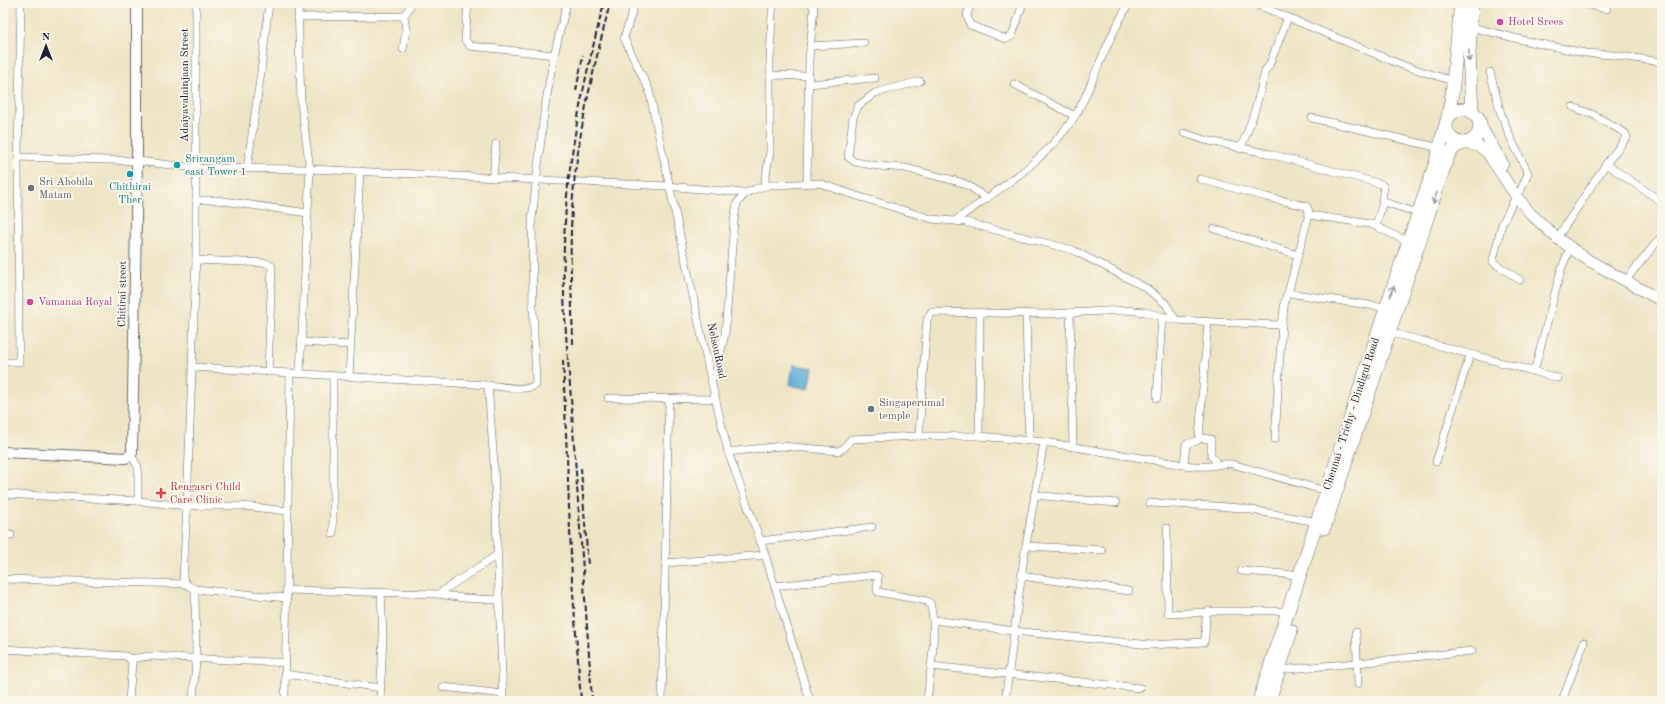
<svg xmlns="http://www.w3.org/2000/svg" width="1665" height="704" viewBox="0 0 1665 704" font-family="'Old Standard TT',serif">
<style>
.water{fill:#60aeda;stroke:#41688a}
.lines{fill:none;stroke-linecap:round;stroke-linejoin:round}
.street-casing{stroke:#69666b;stroke-width:8}
.secondary-casing{stroke:#69666b;stroke-width:12}
.primary-casing{stroke:#69666b;stroke-width:12}
.highway-casing{stroke:#69666b;stroke-width:14}
.street{stroke:#fff;stroke-width:7}
.secondary{stroke:#fff;stroke-width:10}
.primary{stroke:#fff;stroke-width:11}
.highway{stroke:#fff;stroke-width:13}
.rail{stroke:#22223b;stroke-width:2;stroke-dasharray:6 3;stroke-linecap:butt}
.oneway{stroke:#9c9ca7}
.hotel-dot{fill:#d1479c;stroke:#fbf7ec;stroke-width:1.5}
.culture-dot{fill:#0f9aa8;stroke:#fbf7ec;stroke-width:1.5}
.worship-dot{fill:#6b7280;stroke:#fbf7ec;stroke-width:1.5}
.health-dot{fill:#e0444e;stroke:#fbf7ec;stroke-width:1.5}
.labels{text-anchor:middle;dominant-baseline:central;stroke-width:4;stroke-linejoin:round;paint-order:stroke}
.hotel-label{font-size:11px;fill:#b23c85;stroke:#fbf7ec;text-anchor:start}
.street-label{font-size:11px;fill:#22223b;stroke:#fbf7ec}
.culture-label{font-size:11px;fill:#0d838f;stroke:#fbf7ec;text-anchor:start}
.worship-label{font-size:11px;fill:#5b616d;stroke:#fbf7ec;text-anchor:start}
.health-label{font-size:11px;fill:#be3a42;stroke:#fbf7ec;text-anchor:start}
</style>
<rect width="100%" height="100%" fill="#fbf7ec"/>
<filter id="ink" filterUnits="userSpaceOnUse"><feTurbulence type="fractalNoise" baseFrequency=".025" numOctaves="2"/><feDisplacementMap in="SourceGraphic" scale="8" xChannelSelector="R" yChannelSelector="G"/><feConvolveMatrix kernelMatrix="1 2 1 2 8 2 1 2 1" color-interpolation-filters="sRGB"/></filter>
<filter id="wash" filterUnits="userSpaceOnUse"><feTurbulence type="fractalNoise" baseFrequency=".012" numOctaves="4" result="noise"/><feDisplacementMap in="SourceGraphic" scale="16" xChannelSelector="R" yChannelSelector="G"/><feGaussianBlur stdDeviation="0.9" result="paint"/><feColorMatrix in="noise" values="0 0 0 0 0 0 0 0 0 0 0 0 0 0 0 0 0 1.4 0 .05"/><feComposite in="paint" operator="in"/></filter>
<g filter="url(#wash)">
<rect width="100%" height="100%" fill="#eee4c5"/>
<!-- water -->
<polygon class="water" points="793,365 813,368 809,389 790,385"/>
</g>
<g filter="url(#ink)">
<g class="lines">
<defs>
<g id="street">
<polyline points="196,3 196,260 187,506 183,578 187,585 195,589 287,598"/>
<polyline points="298,3 301,103 310,169 667,186 746,193"/>
<polyline points="468,3 465,40 470,46 554,55"/>
<polyline points="635,3 624,38 649,90 711,380 728,452 763,548 810,701"/>
<polyline points="971,3 967,15 970,25 1006,39 1012,36 1023,3"/>
<polyline points="1253,3 1402,65 1453,81"/>
<polyline points="1581,3 1607,9"/>
<polyline points="299,17 401,16 407,12 411,3"/>
<polyline points="1471,27 1531,42 1585,53 1613,55 1662,62"/>
<polyline points="810,46 864,43"/>
<polyline points="403,49 406,30 404,16"/>
<polyline points="1490,72 1501,114 1511,139 1528,173 1521,190"/>
<polyline points="770,75 809,76"/>
<polyline points="920,81 875,93 858,106 853,118 848,157 855,162 878,166 905,168 960,182 969,186 986,198"/>
<polyline points="809,84 875,78"/>
<polyline points="1014,84 1075,116"/>
<polyline points="1312,118 1440,148"/>
<polyline points="1184,133 1205,140 1270,154 1381,184 1384,187 1382,200 1384,202 1418,213"/>
<path d="M1240 149C1252 124 1259 98 1265 71L1269 66 1288 17"/>
<polyline points="18,157 137,161 196,168 310,169 300,374"/>
<polyline points="1606,164 1662,202"/>
<polyline points="247,169 261,72 269,3"/>
<polyline points="493,178 496,144"/>
<path d="M1200 179 1266 197 1306 206C1310 210 1309 213 1308 218L1288 293"/>
<polyline points="807,182 809,59 814,8 811,3"/>
<polyline points="764,186 770,152 770,61 772,13 774,3"/>
<polyline points="1516,196 1502,224 1493,260 1494,263 1520,280"/>
<polyline points="196,200 216,200 308,213"/>
<polyline points="1309,215 1371,224 1409,242"/>
<path d="M956 220C998 190 1046 161 1075 116 1084 102 1090 85 1097 69 1106 47 1117 24 1129 3"/>
<polyline points="1376,226 1383,202"/>
<polyline points="1214,229 1298,255"/>
<polyline points="1557,238 1606,164 1627,137 1625,133 1594,115 1573,107"/>
<polyline points="196,260 266,263 272,266 268,372"/>
<polyline points="1625,281 1662,236"/>
<polyline points="1026,313 1029,441"/>
<polyline points="1070,313 1073,447"/>
<polyline points="1389,332 1558,378"/>
<polyline points="302,342 350,345"/>
<polyline points="3,362 19,362 18,157 21,3"/>
<path d="M192 367 488 385C500 386 526 392 536 385L533 309 532 219 544 113 554 55 567 3"/>
<polyline points="1534,372 1561,270 1570,248"/>
<polyline points="349,377 360,171"/>
<path d="M711 380 715 374 725 334 734 221 737 203 746 193 755 189 770 185 819 183 854 195 932 219 965 222 1073 250 1146 288 1165 303 1176 320 1279 325C1287 317 1281 302 1288 293L1389 308"/>
<polyline points="488,385 494,464 503,701"/>
<polyline points="608,398 716,399"/>
<polyline points="1157,398 1162,316"/>
<polyline points="979,436 980,312"/>
<polyline points="1199,438 1208,322"/>
<polyline points="1275,439 1282,322"/>
<polyline points="1044,442 979,436 919,436 927,320 931,312 1047,314 1125,310 1145,312 1176,320"/>
<polyline points="728,452 781,446 839,451 844,448 851,439 919,436"/>
<polyline points="131,455 138,467 138,501"/>
<polyline points="1436,462 1470,355"/>
<polyline points="1184,465 1186,444 1197,441 1199,438 1211,439 1211,456 1215,460 1216,464"/>
<polyline points="3,494 138,501 187,506 242,506 288,511"/>
<polyline points="1034,495 1116,503"/>
<polyline points="1150,503 1215,506 1241,508 1317,522"/>
<polyline points="1167,528 1168,613 1170,614 1206,612"/>
<polyline points="333,534 333,376"/>
<polyline points="3,535 11,535"/>
<polyline points="760,541 872,527"/>
<polyline points="1026,546 1102,550"/>
<polyline points="665,563 765,555"/>
<polyline points="1241,571 1300,575"/>
<polyline points="1021,576 1129,591"/>
<polyline points="3,579 186,584"/>
<path d="M774 586 876 575 878 577 877 590 878 592 927 601 930 603C938 633 930 671 927 701"/>
<polyline points="287,590 438,594 497,555"/>
<polyline points="438,594 463,598 499,600"/>
<polyline points="934,620 1014,631 1151,645 1204,642 1205,638 1206,615 1209,611 1288,611"/>
<polyline points="1356,632 1358,684"/>
<polyline points="3,649 126,656 130,659 132,662 129,701"/>
<polyline points="130,659 150,656 286,663"/>
<polyline points="931,666 1140,688"/>
<polyline points="1278,670 1357,663 1472,651"/>
<polyline points="285,674 381,688"/>
<polyline points="443,687 503,694"/>
<polyline points="193,701 196,659 195,589"/>
<polyline points="285,701 290,373"/>
<polyline points="380,701 383,638 381,592"/>
<polyline points="662,701 669,399"/>
<path d="M1005 701 1024 557 1044 442 1184 465C1193 466 1201 467 1210 466 1219 465 1222 463 1232 464L1326 491"/>
<polyline points="1562,701 1584,642"/>
</g>
<polyline id="secondary" points="3,452 126,458 132,453 137,161 137,3"/>
<g id="primary">
<polyline points="1480,125 1503,164"/>
<polyline points="1464,143 1478,146 1486,151 1516,196 1531,214 1557,238 1588,260 1662,301"/>
</g>
<g id="highway">
<circle cx="1463" cy="126" r="17"/>
<polyline points="1472,112 1469,53 1472,3"/>
<polyline points="1448,117 1452,94 1461,3"/>
<path d="M1324 528 1446 161C1450 151 1454 146 1464 143"/>
<polyline points="1259,701 1386,308 1436,162 1445,127"/>
<polyline points="1269,701 1291,631"/>
</g>
</defs>
<!-- street casing -->
<use href="#street" class="street-casing"/>
<!-- secondary casing -->
<use href="#secondary" class="secondary-casing"/>
<!-- primary casing -->
<use href="#primary" class="primary-casing"/>
<!-- highway casing -->
<use href="#highway" class="highway-casing"/>
<!-- street -->
<use href="#street" class="street"/>
<!-- secondary -->
<use href="#secondary" class="secondary"/>
<!-- primary -->
<use href="#primary" class="primary"/>
<!-- highway -->
<use href="#highway" class="highway"/>
<!-- rail -->
<g class="rail">
<polyline points="576,91 583,55"/>
<path d="M573 344C572 299 569 254 572 210 576 139 593 71 610 3"/>
<polyline points="563,360 572,579 581,701"/>
<polyline points="581,468 588,565"/>
<path d="M592 701C586 605 578 508 572 412 568 357 562 301 564 246 566 163 583 83 604 3"/>
</g>
</g>
<!-- one-way arrows -->
<defs><path id="oneway-shaft" d="M-6 0H5M1.5-3L5.5 0L1.5 3" fill="none" stroke-width="1.6" stroke-linecap="round" stroke-linejoin="round"/></defs>
<g class="oneway">
<use href="#oneway-shaft" transform="translate(1469 56) rotate(90)"/>
<use href="#oneway-shaft" transform="translate(1435 198) rotate(109)"/>
<use href="#oneway-shaft" transform="translate(1392 291) rotate(-71)"/>
</g>
</g>
<!-- markers -->
<g class="hotel-dot">
<circle cx="1500" cy="22" r="4"/>
<circle cx="30" cy="302" r="4"/>
</g>
<g class="culture-dot">
<circle cx="177" cy="165" r="4"/>
<circle cx="130" cy="174" r="4"/>
</g>
<g class="worship-dot">
<circle cx="31" cy="188" r="4"/>
<circle cx="871" cy="409" r="4"/>
</g>
<path class="health-dot" d="M159 487h4v4h4v4h-4v4h-4v-4h-4v-4h4z"/>
<g class="labels">
<!-- hotel labels -->
<g class="hotel-label">
<text x="1508" y="22">Hotel Srees</text>
<text x="38" y="302">Vamanaa Royal</text>
</g>
<!-- street labels -->
<g class="street-label">
<text transform="translate(185 85) rotate(-90)">Adaiyavalainjaan Street</text>
<text transform="translate(123 294) rotate(-89)">Chitirai street</text>
<text transform="translate(716 351) rotate(78)">NelsonRoad</text>
<text transform="translate(1352 414) rotate(-72)">Chennai - Trichy - Dindigul Road</text>
</g>
<!-- culture labels -->
<g class="culture-label">
<text x="185" y="159">Srirangam<tspan x="185" dy="13">east Tower 1</tspan></text>
<text x="130" y="187" text-anchor="middle">Chithirai<tspan x="130" dy="13">Ther</tspan></text>
</g>
<!-- worship labels -->
<g class="worship-label">
<text x="39" y="182">Sri Ahobila<tspan x="39" dy="13">Matam</tspan></text>
<text x="879" y="403">Singaperumal<tspan x="879" dy="13">temple</tspan></text>
</g>
<!-- health labels -->
<g class="health-label">
<text x="170" y="487">Rengasri Child<tspan x="170" dy="13">Care Clinic</tspan></text>
</g>
</g>
<!-- margin -->
<rect width="1665" height="704" fill="none" stroke="#fbf7ec" stroke-width="16"/>
<!-- north arrow -->
<g transform="translate(46 46)" stroke="#fbf7ec" stroke-width="3" paint-order="stroke">
<path d="M0-3L7 15L0 10L-7 15Z" fill="#22223b"/>
<text y="-6" font-size="11" font-weight="bold" text-anchor="middle" fill="#22223b">N</text>
</g>
</svg>
